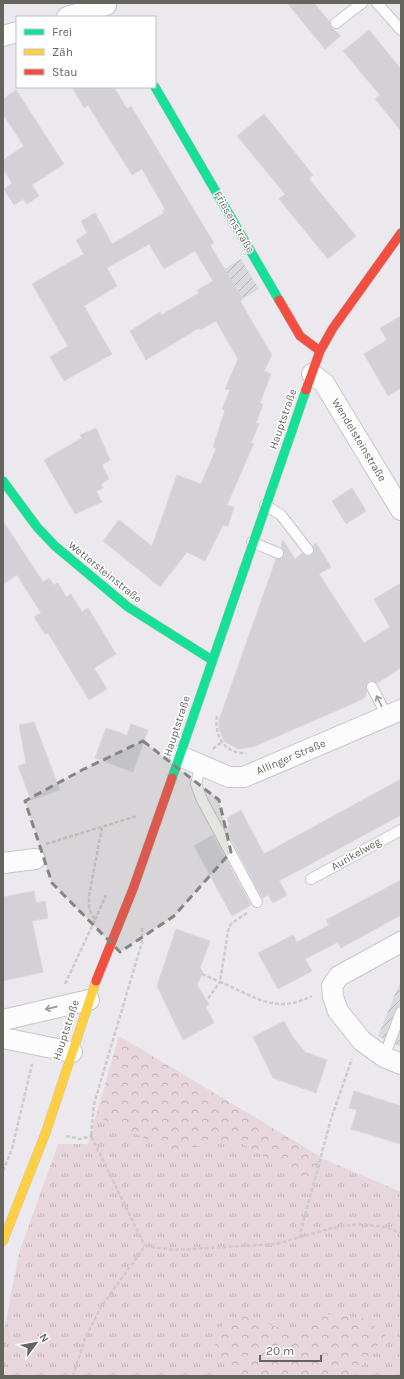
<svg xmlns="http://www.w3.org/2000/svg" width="404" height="1379" viewBox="0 0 404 1379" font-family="Karla,sans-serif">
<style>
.industrial{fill:url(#industrial-furrows)}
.grass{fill:url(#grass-tufts)}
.forest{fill:url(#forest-crowns)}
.building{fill:#d3d1d5;stroke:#dad8dc}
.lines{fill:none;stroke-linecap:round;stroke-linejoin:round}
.lane-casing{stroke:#c8c7c8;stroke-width:12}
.street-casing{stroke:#c8c7c8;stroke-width:22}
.fast-casing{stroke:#c7c7c6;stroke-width:10}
.slow-casing{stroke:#c7c7c6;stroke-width:10}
.jam-casing{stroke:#c7c7c6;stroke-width:10}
.path{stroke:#cecbca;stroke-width:2.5;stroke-dasharray:4 2;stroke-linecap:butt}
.lane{stroke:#fcfcfc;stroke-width:10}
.street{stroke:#fcfcfc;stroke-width:20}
.fast{stroke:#16e098;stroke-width:9}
.slow{stroke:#ffcf43;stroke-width:9}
.jam{stroke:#f24e42;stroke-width:9}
.oneway{stroke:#999a95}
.marked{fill:#858581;fill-opacity:0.2;stroke:#858581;stroke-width:3;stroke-dasharray:8 5;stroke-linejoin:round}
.labels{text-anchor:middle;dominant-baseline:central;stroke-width:3;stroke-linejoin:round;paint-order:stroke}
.street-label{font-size:11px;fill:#63655e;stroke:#fff}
</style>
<defs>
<pattern id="industrial-furrows" width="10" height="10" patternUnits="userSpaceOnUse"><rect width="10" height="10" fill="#dad9dd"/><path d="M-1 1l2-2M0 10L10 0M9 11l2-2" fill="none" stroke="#b4b4b6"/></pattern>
<pattern id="grass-tufts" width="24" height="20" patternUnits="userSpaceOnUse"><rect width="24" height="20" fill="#e7d6dc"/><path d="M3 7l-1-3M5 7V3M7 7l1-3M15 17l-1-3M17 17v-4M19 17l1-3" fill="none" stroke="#bfb1b6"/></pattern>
<pattern id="forest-crowns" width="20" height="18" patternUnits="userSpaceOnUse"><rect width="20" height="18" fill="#e7d6dc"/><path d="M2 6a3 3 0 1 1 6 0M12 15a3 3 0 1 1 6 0" fill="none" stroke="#bfb1b6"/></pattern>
</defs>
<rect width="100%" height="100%" fill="#ebe9ed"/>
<!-- industrial -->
<g class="industrial">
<polygon points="241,259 259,289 229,307 211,277"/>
<polygon points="401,980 401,1047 378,1036"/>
</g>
<!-- grass -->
<polygon class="grass" points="96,1116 248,1127 401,1192 401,1376 3,1376 3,1336 19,1253 58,1144 88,1144"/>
<!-- forest -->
<g class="forest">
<polygon points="119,1036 321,1157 306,1181 237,1141 171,1150 96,1116"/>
<polygon points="247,1314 264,1323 294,1332 324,1314 363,1318 386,1335 354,1376 231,1376 214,1347 223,1323"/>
</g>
<!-- building -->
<g class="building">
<polygon points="287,3 314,3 330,22 331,27 341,36 325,49"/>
<polygon points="369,30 401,69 401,131 375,99 380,95 343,51"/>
<polygon points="72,87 118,87 115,89 127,109 131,106 214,243 210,245 243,299 240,301 272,355 264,371 271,374 260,403 263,404 256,423 259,424 251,443 254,443 227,505 234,507 228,526 223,525 205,561 187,552 160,587 103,541 119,520 152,546 177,475 201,484 216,449 213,447 225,410 222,409 230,390 225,389 238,359 216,321 200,330 199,328 146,360 130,331 160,312 161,315 199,293 197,290 213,281 195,251 164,269 149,244 107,268 117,286 84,306 112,354 64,381 50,357 68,346 32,284 84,254 76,240 87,233 81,221 95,213 112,244 164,213 162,211 165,209 142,169 132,175 88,105 84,108"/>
<polygon points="16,90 64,164 32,185 39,196 27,204 23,199 14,205 4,189 12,183 3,169 3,160 24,146 3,114 3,99"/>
<polygon points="264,114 313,175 309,179 356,236 328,259 279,199 285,194 237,136"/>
<polygon points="401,316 401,388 388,396 364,354 387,340 380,328"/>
<polygon points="96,428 110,460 102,465 109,479 101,484 103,488 96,491 102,502 75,514 44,460 82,438 80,435"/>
<polygon points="352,488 366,511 346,524 332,501"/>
<polygon points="3,521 43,582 49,578 54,585 58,583 66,597 71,594 82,612 88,608 116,654 94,668 107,689 89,700 48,633 45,634 34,617 41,613 17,575 3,584"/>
<polygon points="283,540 295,559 302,553 306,556 312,555 314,552 313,546 316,543 331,567 319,574 364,643 390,627 374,599 401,583 401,668 377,683 373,681 369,681 366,686 367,691 365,697 361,700 253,747 238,749 224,741 219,728 219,720 276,559 282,558 284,555 283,549 281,547"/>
<polygon points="34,722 60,790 31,800 18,766 26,763 19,725"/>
<polygon points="131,724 148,730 133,772 95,758 106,728 127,735"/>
<polygon points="401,779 401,815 279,881 287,895 273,903 268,895 262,898 225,828 230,825 227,818 241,810 264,854"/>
<polygon points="213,835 251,905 232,916 194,846"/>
<polygon points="401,880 401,915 341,948 338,942 305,959 312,971 278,989 258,953 293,935 297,942 329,925 326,920"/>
<polygon points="34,891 36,903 45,901 48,918 32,921 43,972 3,981 3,897"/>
<polygon points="176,929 210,941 200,968 203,972 197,985 209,1004 206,1007 214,1023 183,1040 157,986"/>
<polygon points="284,1021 292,1036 305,1052 327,1060 316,1093 273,1078 253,1037"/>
<polygon points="354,1091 401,1106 401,1144 351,1129 357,1110 349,1108"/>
</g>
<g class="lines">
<defs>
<g id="lane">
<polyline points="377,3 401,30"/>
<polyline points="336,23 362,3"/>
<polyline points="265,505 281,515 308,550"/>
<polyline points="252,542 278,553"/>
<polyline points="372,687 387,716"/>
<polyline points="201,765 196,784 202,800 257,902"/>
<polyline points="311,879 401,830"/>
<polyline points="384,1057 401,1012"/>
</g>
<g id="street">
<polyline points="67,17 106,5"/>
<polyline points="3,36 17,32"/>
<polyline points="312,374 324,383 401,510"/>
<polyline points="180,756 229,777 244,777 401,710"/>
<polyline points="3,863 35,859"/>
<polyline points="401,942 339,976 332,986 333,997 338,1011 362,1041 384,1057 401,1064"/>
<polyline points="3,1020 89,1000"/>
<polyline points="3,1038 72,1052"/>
</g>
<g id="fast">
<polyline points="155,87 279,300"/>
<polyline points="3,481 37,527 55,546 128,607 212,660"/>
<polyline points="172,778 306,390"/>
</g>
<polyline id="slow" points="3,1241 46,1132 96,981"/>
<g id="jam">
<polyline points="279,300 300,336 320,351"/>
<polyline points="306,390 320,351 333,328 401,233"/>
<polyline points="96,981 133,889 172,778"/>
</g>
</defs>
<!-- lane casing -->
<use href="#lane" class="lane-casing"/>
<!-- street casing -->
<use href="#street" class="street-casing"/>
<!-- fast casing -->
<use href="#fast" class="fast-casing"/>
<!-- slow casing -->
<use href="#slow" class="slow-casing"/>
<!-- jam casing -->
<use href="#jam" class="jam-casing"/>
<!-- path -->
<g class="path">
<path d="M217 716C214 735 224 754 246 753"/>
<polyline points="213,749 222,742"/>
<polyline points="46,844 137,816"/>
<path d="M247 913 231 924 228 931 220 982C255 996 274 1015 312 996"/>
<polyline points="95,920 106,895"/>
<polyline points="142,928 142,942 94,1104 91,1136 145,1246"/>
<polyline points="202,974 220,982 207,1000"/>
<polyline points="65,984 95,920 89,909 89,896 102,827"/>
<polyline points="66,1136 80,1139 91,1136"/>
<polyline points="3,1171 12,1149 32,1064"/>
<polyline points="299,1238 331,1119 352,1059"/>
<polyline points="73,1376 85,1338 101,1307 145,1246 174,1250 276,1244 332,1228 358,1224 385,1227 401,1233"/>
</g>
<!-- lane -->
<use href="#lane" class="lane"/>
<!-- street -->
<use href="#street" class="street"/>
<!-- fast -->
<use href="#fast" class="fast"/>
<!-- slow -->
<use href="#slow" class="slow"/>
<!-- jam -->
<use href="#jam" class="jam"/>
</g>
<!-- one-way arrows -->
<defs><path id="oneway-shaft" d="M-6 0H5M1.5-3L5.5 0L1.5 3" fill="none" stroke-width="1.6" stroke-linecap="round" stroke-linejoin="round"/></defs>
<g class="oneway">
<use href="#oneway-shaft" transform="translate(379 701) rotate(-116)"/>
<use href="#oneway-shaft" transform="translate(51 1008) rotate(167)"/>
</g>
<!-- marked area -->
<path class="marked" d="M143 741 219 800 231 852 174 916 120 952 52 883 25 801 82 770Z"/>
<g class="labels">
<!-- street labels -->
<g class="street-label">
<text transform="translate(234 222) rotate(60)">Friesenstraße</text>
<text transform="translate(283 419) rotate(-71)">Hauptstraße</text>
<text transform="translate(359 440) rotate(59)">Wendelsteinstraße</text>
<text transform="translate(105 572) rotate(39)">Wettersteinstraße</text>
<text transform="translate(177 726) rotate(-72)">Hauptstraße</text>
<text transform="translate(291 757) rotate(-23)">Allinger Straße</text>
<text transform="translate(356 854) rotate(-29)">Aurikelweg</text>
<text transform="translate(66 1030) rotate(-72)">Hauptstraße</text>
</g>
</g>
<!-- border -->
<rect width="404" height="1379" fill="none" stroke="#63655e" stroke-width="8"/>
<!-- legend -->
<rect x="16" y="16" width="140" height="72" fill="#ffffff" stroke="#c1c1bf"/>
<rect x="24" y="29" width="20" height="6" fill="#16e098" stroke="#c1c1bf"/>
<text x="52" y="36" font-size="12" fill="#63655e">Frei</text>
<rect x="24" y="49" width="20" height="6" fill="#ffcf43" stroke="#c1c1bf"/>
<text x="52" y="56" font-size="12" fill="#63655e">Zäh</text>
<rect x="24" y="69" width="20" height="6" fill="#f24e42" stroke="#c1c1bf"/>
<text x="52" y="76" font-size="12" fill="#63655e">Stau</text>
<!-- north arrow -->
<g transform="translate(36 1343) rotate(58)" stroke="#ffffff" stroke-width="3" paint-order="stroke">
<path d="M0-3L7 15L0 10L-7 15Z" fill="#63655e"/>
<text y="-6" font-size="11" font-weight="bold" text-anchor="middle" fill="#63655e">N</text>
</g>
<!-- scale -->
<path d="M260 1355v6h61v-6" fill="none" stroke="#63655e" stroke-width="2"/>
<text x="266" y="1355" font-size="12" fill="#63655e" stroke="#ffffff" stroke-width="3" paint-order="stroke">20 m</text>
</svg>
